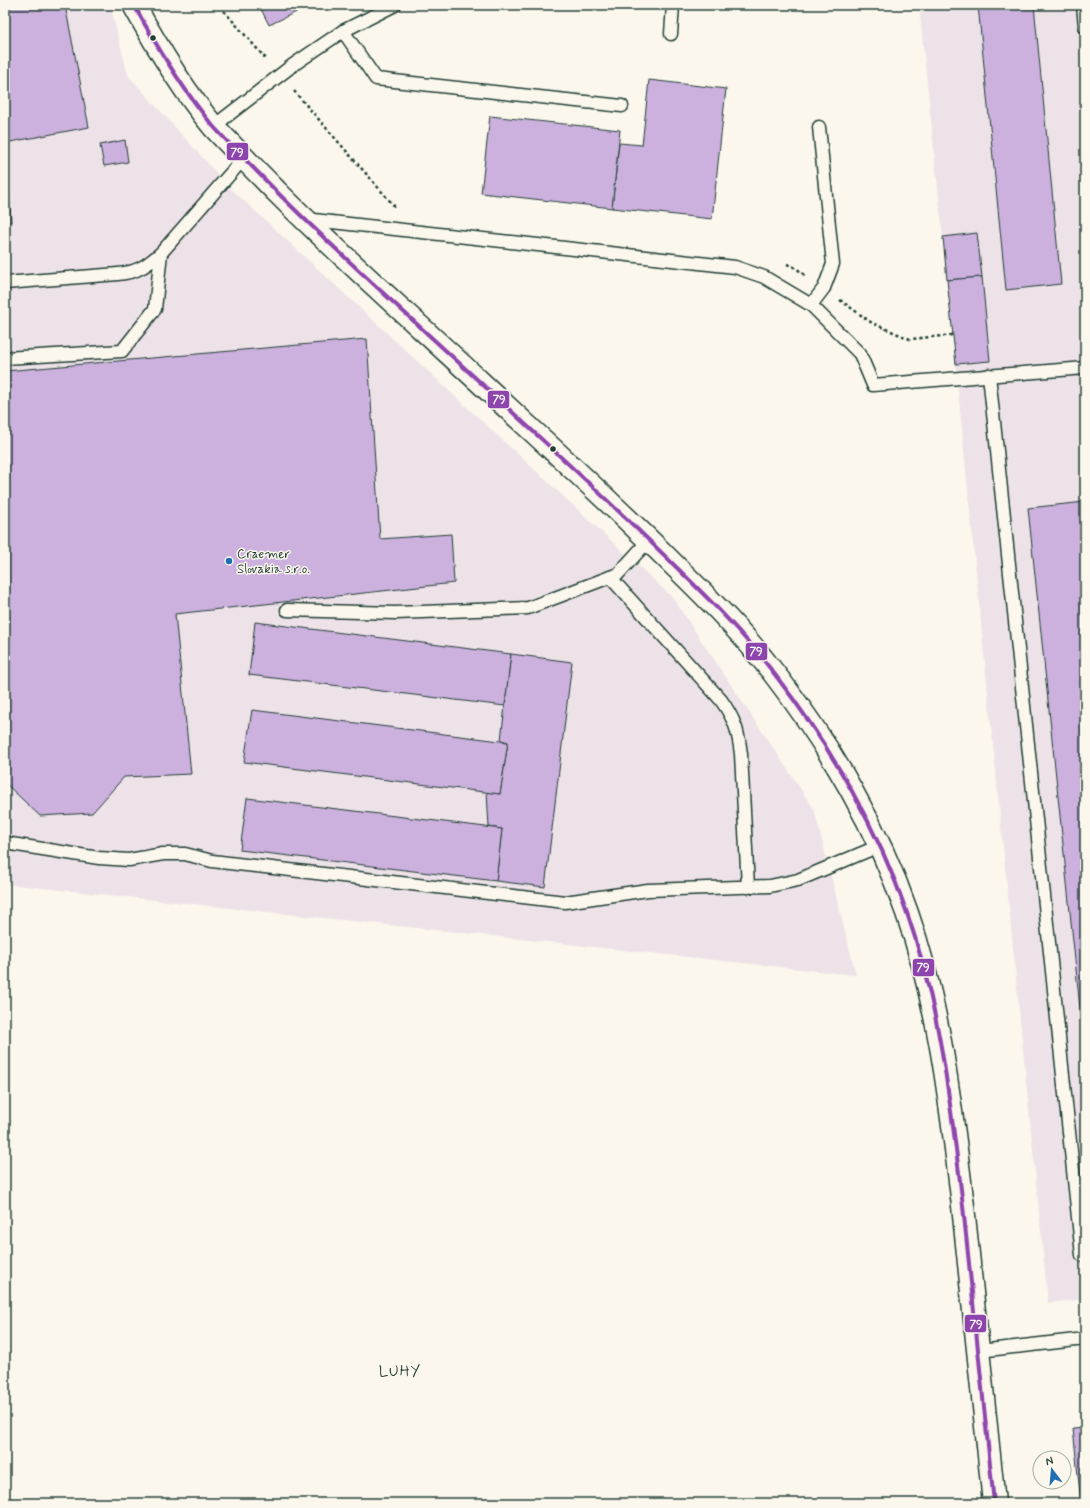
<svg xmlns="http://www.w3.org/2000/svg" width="1090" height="1508" viewBox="0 0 1090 1508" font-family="Mynerve,sans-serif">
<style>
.built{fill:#ede2e8}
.building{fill:#ccb1df;stroke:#1f3d34}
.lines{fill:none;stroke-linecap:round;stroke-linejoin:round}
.service-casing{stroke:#1f3d34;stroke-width:15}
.tertiary-casing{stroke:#1f3d34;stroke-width:25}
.path{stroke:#1f3d34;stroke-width:2.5;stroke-dasharray:3 3;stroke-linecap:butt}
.service{stroke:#fbf7ec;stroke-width:12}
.tertiary{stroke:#fbf7ec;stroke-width:22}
.bus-1-casing{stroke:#fbf7ec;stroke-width:7}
.bus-1{stroke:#8e44ad;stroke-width:4}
.bus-dot{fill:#1f3d34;stroke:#fbf7ec;stroke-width:1.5}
.poi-dot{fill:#1f6fb2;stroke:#fbf7ec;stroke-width:1.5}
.labels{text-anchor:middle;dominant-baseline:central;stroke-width:3;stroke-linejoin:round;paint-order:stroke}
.poi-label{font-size:13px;fill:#1f3d34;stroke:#fbf7ec;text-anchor:start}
.quarter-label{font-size:15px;letter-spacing:1px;fill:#1f3d34;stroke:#fbf7ec}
.line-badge{stroke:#fbf7ec;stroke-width:1.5}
.badge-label{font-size:11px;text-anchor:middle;font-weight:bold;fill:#fff}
</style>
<rect width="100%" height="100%" fill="#fbf7ec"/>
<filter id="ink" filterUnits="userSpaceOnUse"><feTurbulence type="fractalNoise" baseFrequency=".025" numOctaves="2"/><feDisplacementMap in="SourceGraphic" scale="8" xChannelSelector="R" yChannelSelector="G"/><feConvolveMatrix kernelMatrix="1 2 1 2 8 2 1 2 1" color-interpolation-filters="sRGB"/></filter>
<g filter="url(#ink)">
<!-- built -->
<g class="built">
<polygon points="5,5 110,5 128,75 227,185 672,597 814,809 856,975 5,884"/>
<polygon points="919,5 1085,5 1085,1299 1048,1303 943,237"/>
</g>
<!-- building -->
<g class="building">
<polygon points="5,5 65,5 89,127 5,143"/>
<polygon points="259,5 311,5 269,25"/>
<polygon points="978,5 1034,5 1061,284 1006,290"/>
<polygon points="649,80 726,89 712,219 612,208 619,143 642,145"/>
<polygon points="490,116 620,130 612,208 481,193"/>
<polygon points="125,140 128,162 104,166 100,145"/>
<polygon points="9,190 11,222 5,223 5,191"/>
<polygon points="977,233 982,277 947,280 943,237"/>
<polygon points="982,277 990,361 956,364 947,280"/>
<polygon points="367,339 380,539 451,534 454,583 175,614 191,774 124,777 92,813 40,816 5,783 5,371"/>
<polygon points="1085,502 1085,1056 1028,508"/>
<polygon points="255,622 511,654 505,706 249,675"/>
<polygon points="511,654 572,662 545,887 496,881 502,829 489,827 487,792 500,794 508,742 501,740"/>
<polygon points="252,710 508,742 500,794 244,762"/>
<polygon points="247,798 502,829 496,881 240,850"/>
<polygon points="1085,1428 1085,1503 1081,1503 1073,1429"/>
</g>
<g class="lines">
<defs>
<g id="service">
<polyline points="1083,5 1085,27"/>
<polyline points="343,31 376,79 622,106"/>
<polyline points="671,34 673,5"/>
<polyline points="214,126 293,65 343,31 395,5"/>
<polyline points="305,219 735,267 764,277 811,305 860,354 873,385 1085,368"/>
<path d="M5 283 118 274C138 272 146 266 161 253L244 158"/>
<polyline points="811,305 824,288 833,264 819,127"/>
<polyline points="5,358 122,351 155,309 161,253"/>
<polyline points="989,375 1082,1255 1085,1255"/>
<path d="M610 577 721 700C735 720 738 730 741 754L748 887"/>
<polyline points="287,610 395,613 528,608 618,574 649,540"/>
<polyline points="5,843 99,858 129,860 163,854 185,854 212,861 565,902 648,890 770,886 798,880 879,846"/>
<polyline points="979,1351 1085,1339"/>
</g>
<path id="tertiary" d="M134 5C157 47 182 89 213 126 233 148 255 169 276 191 342 257 412 319 481 383 545 443 610 501 672 563 709 599 745 635 776 676 830 746 878 829 907 913 940 1007 951 1107 963 1206 974 1305 984 1404 994 1503"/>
</defs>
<!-- service casing -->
<use href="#service" class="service-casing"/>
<!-- tertiary casing -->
<use href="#tertiary" class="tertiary-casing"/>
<!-- path -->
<g class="path">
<polyline points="224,11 267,60"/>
<polyline points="294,91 396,208"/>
<polyline points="787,264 796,268 806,276"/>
<polyline points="840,300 872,323 910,339 953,335"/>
</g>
<!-- service -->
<use href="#service" class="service"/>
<!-- tertiary -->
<use href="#tertiary" class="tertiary"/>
<defs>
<path id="bus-1" d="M134 5C157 47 182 89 213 126 233 148 255 169 276 191 342 257 412 319 481 383 545 443 610 501 672 563 709 599 745 635 776 676 830 746 878 829 907 913 940 1007 951 1107 963 1206 974 1305 984 1404 994 1503"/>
</defs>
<!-- bus-1 casing -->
<use href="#bus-1" class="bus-1-casing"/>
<!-- bus-1 -->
<use href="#bus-1" class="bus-1"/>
</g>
</g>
<!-- markers -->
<g class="bus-dot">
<circle cx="153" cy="38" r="3.5"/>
<circle cx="553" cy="449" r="3.5"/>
</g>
<circle class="poi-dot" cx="229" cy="561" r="4"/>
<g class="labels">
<!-- poi labels -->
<g class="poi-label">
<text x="237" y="554">Craemer<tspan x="237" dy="15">Slovakia s.r.o.</tspan></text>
</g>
<!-- quarter labels -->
<g class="quarter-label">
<text x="400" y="1372">LUHY</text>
</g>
</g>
<g class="line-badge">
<rect x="226" y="142" width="23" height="19" rx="4" fill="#8e44ad"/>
<rect x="487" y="390" width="23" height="19" rx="4" fill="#8e44ad"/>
<rect x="745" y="642" width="23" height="19" rx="4" fill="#8e44ad"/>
<rect x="912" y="958" width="23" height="19" rx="4" fill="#8e44ad"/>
<rect x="964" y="1314" width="23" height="19" rx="4" fill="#8e44ad"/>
</g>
<g class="badge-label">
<text x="237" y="156">79</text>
<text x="499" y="403">79</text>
<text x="756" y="655">79</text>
<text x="923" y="971">79</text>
<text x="976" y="1328">79</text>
</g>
<!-- margin -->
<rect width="1090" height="1508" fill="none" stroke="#fbf7ec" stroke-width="20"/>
<rect x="10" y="10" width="1070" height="1488" fill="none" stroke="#1f3d34" stroke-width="1.5" filter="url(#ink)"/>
<!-- north arrow -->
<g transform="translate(1052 1470) rotate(344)"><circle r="19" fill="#fbf7ec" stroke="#a3ada2"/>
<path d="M0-3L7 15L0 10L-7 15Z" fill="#1f6fb2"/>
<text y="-6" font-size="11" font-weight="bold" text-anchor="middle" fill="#1f3d34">N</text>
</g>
</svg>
